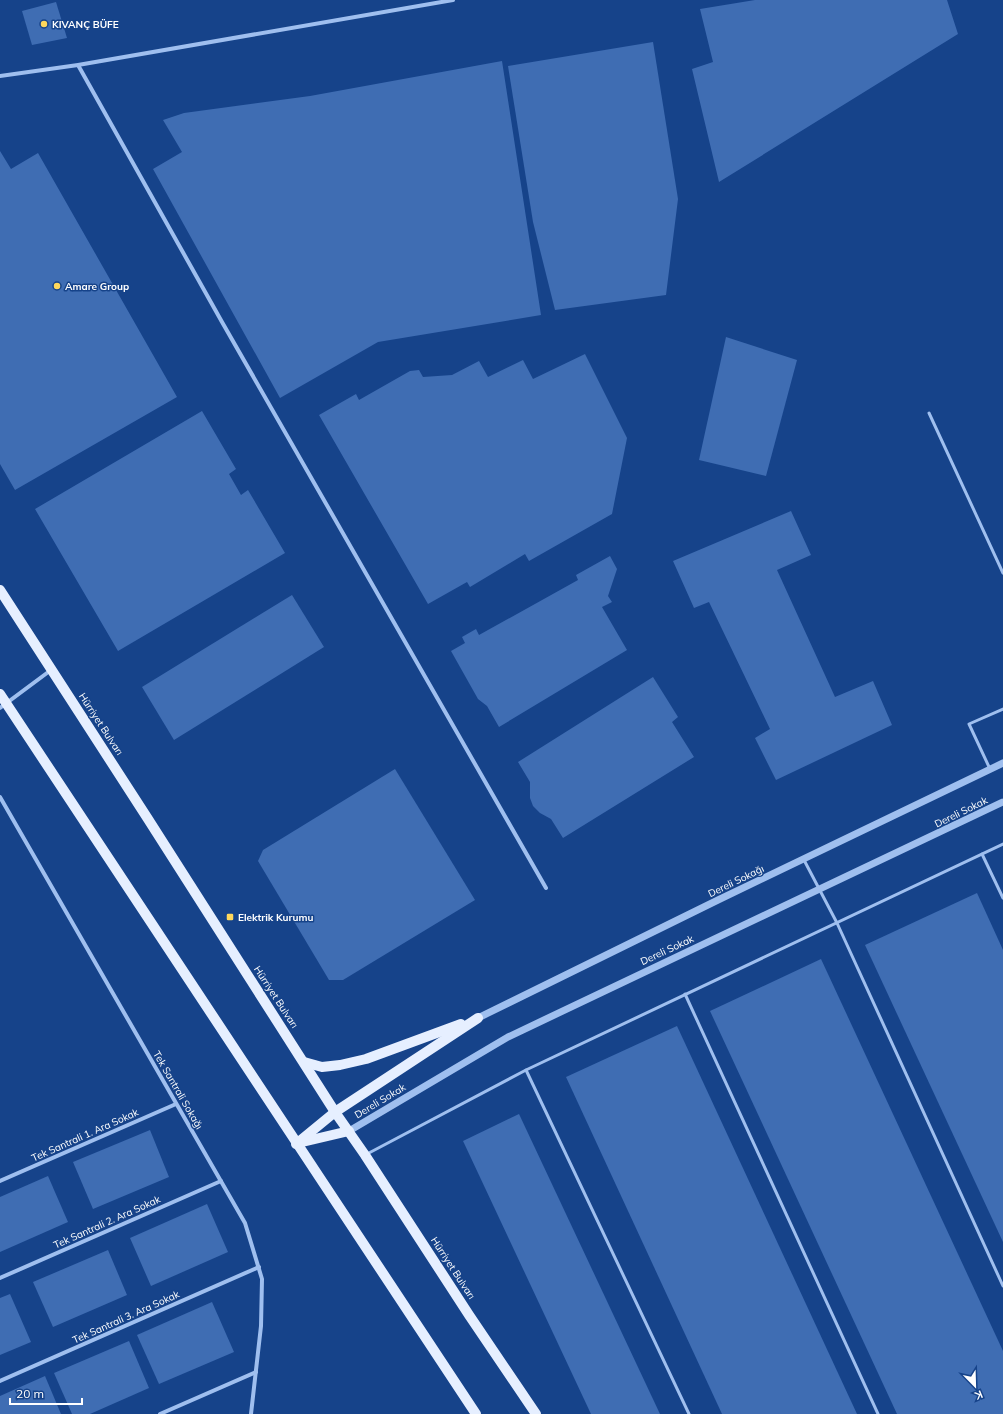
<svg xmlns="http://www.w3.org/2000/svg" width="1003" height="1414" viewBox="0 0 1003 1414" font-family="Mulish,sans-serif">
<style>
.building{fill:#3f6db3}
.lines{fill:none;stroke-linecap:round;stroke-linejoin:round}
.service{stroke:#9fbfef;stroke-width:3}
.minor{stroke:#9fbfef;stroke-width:4}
.tertiary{stroke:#9fbfef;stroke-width:7}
.primary{stroke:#e6efff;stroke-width:10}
.poi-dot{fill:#ffd85c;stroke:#16438a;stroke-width:1.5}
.labels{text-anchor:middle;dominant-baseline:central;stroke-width:3;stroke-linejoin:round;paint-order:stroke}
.poi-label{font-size:10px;font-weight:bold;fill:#fff;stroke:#16438a;text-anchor:start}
.street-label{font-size:10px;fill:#fff;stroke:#16438a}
</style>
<rect width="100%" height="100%" fill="#16438a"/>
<!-- building -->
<g class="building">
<polygon points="755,0 947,0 958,34 719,182 692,69 713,62 700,9"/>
<polygon points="56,2 67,38 32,45 22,11"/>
<polygon points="653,42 678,199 666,295 555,310 533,222 508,66"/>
<polygon points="502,61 541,315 378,342 280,398 153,169 182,152 163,120 184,113 310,96"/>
<polygon points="0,151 11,169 38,153 177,397 15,490 0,464"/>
<polygon points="726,337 797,360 766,476 699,460"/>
<polygon points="585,354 627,438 612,514 529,561 525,554 470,587 467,582 428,604 319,415 356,394 359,400 410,371 419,370 423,377 452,375 479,361 488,377 523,360 533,379"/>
<polygon points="202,411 236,469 229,474 241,495 248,490 285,553 118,651 35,509"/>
<polygon points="791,511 811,555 777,570 835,697 873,681 892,725 776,780 755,738 770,729 709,602 694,608 673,561"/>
<polygon points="610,556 617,569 608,596 612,602 602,607 627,650 499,727 487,706 478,699 451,651 465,643 462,637 476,629 479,635 578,580 576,575"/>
<polygon points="292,595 324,647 174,740 142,687"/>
<polygon points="653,677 678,717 672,722 694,757 563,838 551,819 540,813 533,806 530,798 530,782 518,762"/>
<polygon points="395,769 475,900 343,980 329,980 258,861 263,850"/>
<polygon points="977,893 1003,950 1003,1242 865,945"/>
<polygon points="821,959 1003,1351 1003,1414 897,1414 710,1011"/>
<polygon points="677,1026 857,1414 722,1414 566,1077"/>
<polygon points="519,1114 660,1414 591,1414 463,1141"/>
<polygon points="150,1130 169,1177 93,1209 73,1162"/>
<polygon points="48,1176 68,1222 0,1252 0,1197"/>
<polygon points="207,1204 228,1252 151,1286 130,1238"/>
<polygon points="108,1250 127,1295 53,1327 33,1282"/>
<polygon points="10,1294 31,1342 0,1355 0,1298"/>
<polygon points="212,1302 234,1352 159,1384 137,1335"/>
<polygon points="129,1341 149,1388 90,1414 72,1414 54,1373"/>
<polygon points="45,1376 61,1414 0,1414 0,1396"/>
</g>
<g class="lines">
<!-- service -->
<g class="service">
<polyline points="929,413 1003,573"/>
<polyline points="990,769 969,724 1003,709"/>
<polyline points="982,854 1003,898"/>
<polyline points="804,860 837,923 1003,1286"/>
<polyline points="685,994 878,1414"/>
<polyline points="526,1070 689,1414"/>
<polyline points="367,1154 526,1070 1003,844"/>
</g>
<!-- minor -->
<g class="minor">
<polyline points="78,65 222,322 546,888"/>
<polyline points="0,76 78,65 453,0"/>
<polyline points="0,708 51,670"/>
<polyline points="0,797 245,1223 262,1279 261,1326 251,1414"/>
<polyline points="0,1181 176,1104"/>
<polyline points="0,1278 221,1181"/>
<polyline points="0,1381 259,1267"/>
<polyline points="160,1414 256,1372"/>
</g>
<!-- tertiary -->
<g class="tertiary">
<polyline points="478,1018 718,900 1003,763"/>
<polyline points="349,1131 508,1037 1003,802"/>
</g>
<!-- primary -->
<g class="primary">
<polyline points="0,590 148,819 335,1112 365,1155 469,1315 536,1414"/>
<polyline points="0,694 476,1414"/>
<polyline points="304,1062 322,1067 340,1065 366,1059 461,1024"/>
<polyline points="298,1143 349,1131"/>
<polyline points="296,1144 335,1112 478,1018"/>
</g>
</g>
<!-- markers -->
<g class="poi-dot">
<circle cx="44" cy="24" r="4"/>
<circle cx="57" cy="286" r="4"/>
<rect x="226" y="913" width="8" height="8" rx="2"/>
</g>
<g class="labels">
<!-- poi labels -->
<g class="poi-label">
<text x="52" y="24">KIVANÇ BÜFE</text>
<text x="65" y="286">Amare Group</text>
<text x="238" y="917">Elektrik Kurumu</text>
</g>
<!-- street labels -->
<g class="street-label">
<text transform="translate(101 724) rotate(57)">Hürriyet Bulvarı</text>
<text transform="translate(961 812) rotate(-26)">Dereli Sokak</text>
<text transform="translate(736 881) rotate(-26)">Dereli Sokağı</text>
<text transform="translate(667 950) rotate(-25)">Dereli Sokak</text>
<text transform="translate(276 997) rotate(57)">Hürriyet Bulvarı</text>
<text transform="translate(178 1090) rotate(60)">Tek Santrali Sokağı</text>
<text transform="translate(380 1101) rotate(-31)">Dereli Sokak</text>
<text transform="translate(85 1135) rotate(-24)">Tek Santrali 1. Ara Sokak</text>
<text transform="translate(107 1222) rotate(-24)">Tek Santrali 2. Ara Sokak</text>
<text transform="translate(453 1268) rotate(57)">Hürriyet Bulvarı</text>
<text transform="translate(126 1317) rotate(-24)">Tek Santrali 3. Ara Sokak</text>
</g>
</g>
<!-- north arrow -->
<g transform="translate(975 1386) rotate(157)" stroke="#16438a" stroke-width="3" paint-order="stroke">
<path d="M0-3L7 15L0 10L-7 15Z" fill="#ffffff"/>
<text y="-6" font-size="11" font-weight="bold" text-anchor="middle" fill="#ffffff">K</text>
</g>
<!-- scale -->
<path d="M10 1398v6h72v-6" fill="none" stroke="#ffffff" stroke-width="2"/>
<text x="16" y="1398" font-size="12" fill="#ffffff" stroke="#16438a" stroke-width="3" paint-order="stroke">20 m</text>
</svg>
